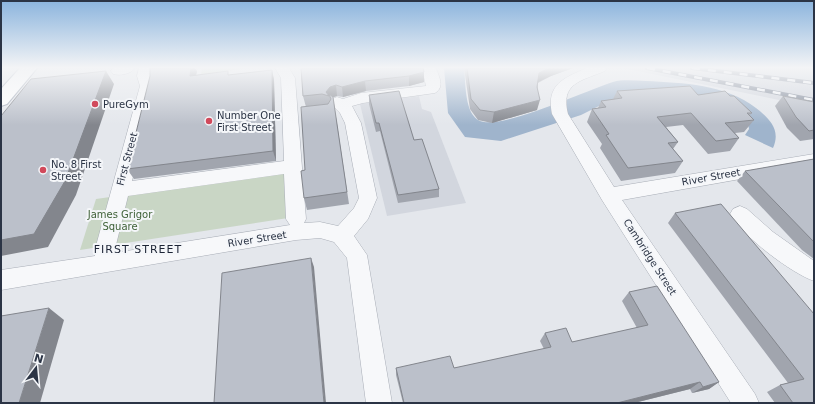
<svg xmlns="http://www.w3.org/2000/svg" width="815" height="404" viewBox="0 0 815 404" font-family="'DejaVu Sans',sans-serif">
<style>
.built{fill:#d2d6de}
.green{fill:#c9d6c5}
.water{fill:#9fb4cc}
.lines{fill:none;stroke-linecap:round;stroke-linejoin:round}
.minor-casing{stroke:#a9aeb7;stroke-width:1}
.major-casing{stroke:#a3abb8;stroke-width:2}
.minor{fill:#f7f8fa;fill-rule:evenodd}
.major{fill:#fff;fill-rule:evenodd}
.rail-casing{stroke:#7d8696;stroke-width:4}
.rail{stroke:#f4f6f9;stroke-width:2.5;stroke-dasharray:8;stroke-linecap:butt}
.wall{fill:#a1a5ae}
.shaded-wall{fill:#83868d}
.building{fill:#bbc0ca;stroke:#83868d}
.poi-dot{fill:#d1495b;stroke:#f4f6f9;stroke-width:1.5}
.labels{text-anchor:middle;dominant-baseline:central;stroke-width:4;stroke-linejoin:round;paint-order:stroke}
.poi-label{font-size:10px;fill:#2b3445;stroke:#f4f6f9;text-anchor:start}
.street-label{font-size:10px;fill:#2b3445;stroke:#f4f6f9}
.park-label{font-size:10px;fill:#3f6138;stroke:#f4f6f9}
.neighbourhood-label{font-size:11px;letter-spacing:1px;fill:#1d2536;stroke:#f4f6f9}
</style>
<rect width="100%" height="100%" fill="#e4e7ec"/>
<!-- built -->
<g class="built">
<polygon points="623,68 814,68 814,107 755,95"/>
<polygon points="419,96 422,109 431,112 466,203 387,216 360,104"/>
</g>
<!-- green -->
<g class="green">
<polygon points="202,68 247,68 201,75"/>
<polygon points="285,172 288,218 80,250 96,199"/>
</g>
<!-- water -->
<path class="water" d="M444 68H464C466 83 464 114 480 121 502 130 587 90 613 82 624 79 635 81 646 81 683 83 725 84 756 108 770 119 781 130 773 148L745 135 749 129 748 124 621 95 581 115 501 141 465 137 448 113Z"/>
<g class="lines">
<defs>
<g id="minor">
<path d="M113 68H135C131 74 120 76 113 74L111 71Z"/>
<path d="M139 68H153L151 76 154 86 132 181 284 161 281 78 275 68H289L295 78 306 219 304 223 320 222 338 226 354 208 359 198 345 123 340 113 329 102 332 99 337 97 343 99 361 93 426 86 422 68H436C439 77 445 87 435 93L363 103 352 106 361 123 377 198 368 219 354 236 367 255 392 403H366L347 258 334 242 320 238 296 240 1 290V270L95 256 94 253 140 86 137 76ZM284 174 286 219 290 225 114 253 128 196Z"/>
<path d="M587 68H607L605 71C581 81 560 83 568 114L614 187 814 154V166L622 200 755 394 759 403H731L602 200 552 114C546 85 563 78 587 68Z"/>
<path d="M740 206 747 209 773 232 814 261V281C791 273 742 236 730 214L733 209Z"/>
</g>
<polygon id="major" points="20,68 37,68 7,104 1,106 1,89"/>
</defs>
<!-- minor casing -->
<use href="#minor" class="minor-casing"/>
<!-- major casing -->
<use href="#major" class="major-casing"/>
<!-- minor -->
<use href="#minor" class="minor"/>
<!-- major -->
<use href="#major" class="major"/>
<defs>
<g id="rail">
<polyline points="647,68 814,100"/>
<polyline points="692,68 814,83"/>
</g>
</defs>
<!-- rail casing -->
<use href="#rail" class="rail-casing"/>
<!-- rail -->
<use href="#rail" class="rail"/>
</g>
<!-- wall -->
<g class="wall">
<polygon points="301,68 423,68 424,82 409,86 366,91 343,97 337,96 333,97 349,204 307,210 304,198 305,170 306,107 303,96"/>
<polygon points="464,68 573,68 551,76 538,83 537,110 492,123 478,120 470,109"/>
<polygon points="272,70 274,80 276,161 134,179 127,169 197,71 196,75 229,75"/>
<polygon points="617,91 730,96 752,113 750,115 754,120 744,132 735,133 739,138 730,151 708,154 683,125 666,127 678,142 673,149 683,161 675,173 621,181 600,148 602,144 587,122 592,109 598,108 601,101 613,99"/>
<polygon points="369,95 414,140 439,189 439,197 398,203 380,131 376,132 369,104"/>
<polygon points="783,96 814,102 814,139 800,141 787,128 775,106"/>
<polygon points="814,159 814,259 802,250 737,181 745,171"/>
<polygon points="675,213 814,314 814,403 775,403 767,392 780,385 788,383 668,223"/>
<polygon points="629,292 719,382 709,389 692,393 690,389 634,403 403,403 396,375 396,368 454,368 544,349 540,341 545,333 572,342 637,328 622,301"/>
</g>
<!-- shaded-wall -->
<g class="shaded-wall">
<polygon points="191,68 195,68 197,71 194,85 190,76"/>
<polygon points="549,68 573,68 551,76 536,83 539,73"/>
<polygon points="272,70 274,80 276,161 273,151"/>
<polygon points="106,71 114,84 76,195 48,247 1,256 1,240"/>
<polygon points="424,72 424,82 409,86 409,76"/>
<polygon points="365,81 366,91 343,97 342,87"/>
<polygon points="336,85 337,96 331,98 329,94 330,99 329,96 326,92 330,87"/>
<polygon points="540,100 537,110 492,123 494,112"/>
<polygon points="311,258 314,267 326,403 324,403"/>
<polygon points="49,308 64,320 40,403 19,403"/>
<polygon points="700,382 690,389 634,403 617,403"/>
<polygon points="719,382 709,389 692,393 703,387"/>
</g>
<!-- building -->
<g class="building">
<polygon points="150,68 191,68 190,76 228,71 228,75 272,70 273,151 127,169 150,76"/>
<polygon points="301,68 423,68 424,72 409,76 365,81 342,87 336,85 330,87 326,92 329,96 322,94 303,96"/>
<polygon points="467,68 549,68 539,73 537,87 540,100 494,112 480,110 471,99"/>
<polygon points="106,71 65,181 34,234 1,240 1,116 31,79"/>
<polygon points="690,86 698,95 725,91 730,96 734,96 752,113 747,113 754,120 725,123 739,138 716,141 691,113 657,117 678,142 668,143 683,161 628,168 606,135 609,134 592,109 606,107 601,101 622,98 617,91"/>
<polygon points="399,91 414,140 422,139 439,189 398,195 379,123 376,123 369,95"/>
<polygon points="329,94 333,97 347,192 304,198 301,171 305,170 301,107 328,104 331,99"/>
<polygon points="783,96 814,102 814,130 809,131 796,117"/>
<polygon points="814,159 814,242 745,171"/>
<polygon points="721,204 814,314 814,403 793,403 780,385 804,379 675,213"/>
<polygon points="311,258 324,403 214,403 222,273"/>
<polygon points="657,286 719,382 703,387 700,382 617,403 404,403 396,368 450,356 454,368 551,347 545,333 566,328 572,342 648,325 629,292"/>
<polygon points="49,308 19,403 1,403 1,316"/>
</g>
<!-- sky -->
<linearGradient id="sky" x2="0" y2="1"><stop stop-color="#8bb4dd"/><stop offset="0.54" stop-color="#f3f4f6"/><stop offset="1" stop-color="#f3f4f6" stop-opacity="0"/></linearGradient>
<rect width="815" height="125" fill="url(#sky)"/>
<!-- markers -->
<g class="poi-dot">
<circle cx="95" cy="104" r="4"/>
<circle cx="209" cy="121" r="4"/>
<circle cx="43" cy="170" r="4"/>
</g>
<g class="labels">
<!-- poi labels -->
<g class="poi-label">
<text x="103" y="104">PureGym</text>
<text x="217" y="115">Number One<tspan x="217" dy="12">First Street</tspan></text>
<text x="51" y="164">No. 8 First<tspan x="51" dy="12">Street</tspan></text>
</g>
<!-- street labels -->
<g class="street-label">
<text transform="translate(127 159) rotate(-75)">First Street</text>
<text transform="translate(711 177) rotate(-10)">River Street</text>
<text transform="translate(257 239) rotate(-9)">River Street</text>
<text transform="translate(650 257) rotate(57)">Cambridge Street</text>
</g>
<!-- park labels -->
<g class="park-label">
<text x="120" y="214">James Grigor<tspan x="120" dy="12">Square</tspan></text>
</g>
<!-- neighbourhood labels -->
<g class="neighbourhood-label">
<text x="138" y="249">FIRST STREET</text>
</g>
</g>
<!-- border -->
<rect width="815" height="404" fill="none" stroke="#2b3445" stroke-width="4"/>
<!-- north arrow -->
<g transform="translate(36 368) rotate(16)" stroke="#f4f6f9" stroke-width="3" paint-order="stroke">
<path d="M0-3L7 15L0 10L-7 15Z" fill="#2b3445"/>
<text y="-6" font-size="11" font-weight="bold" text-anchor="middle" fill="#2b3445">N</text>
</g>
</svg>
